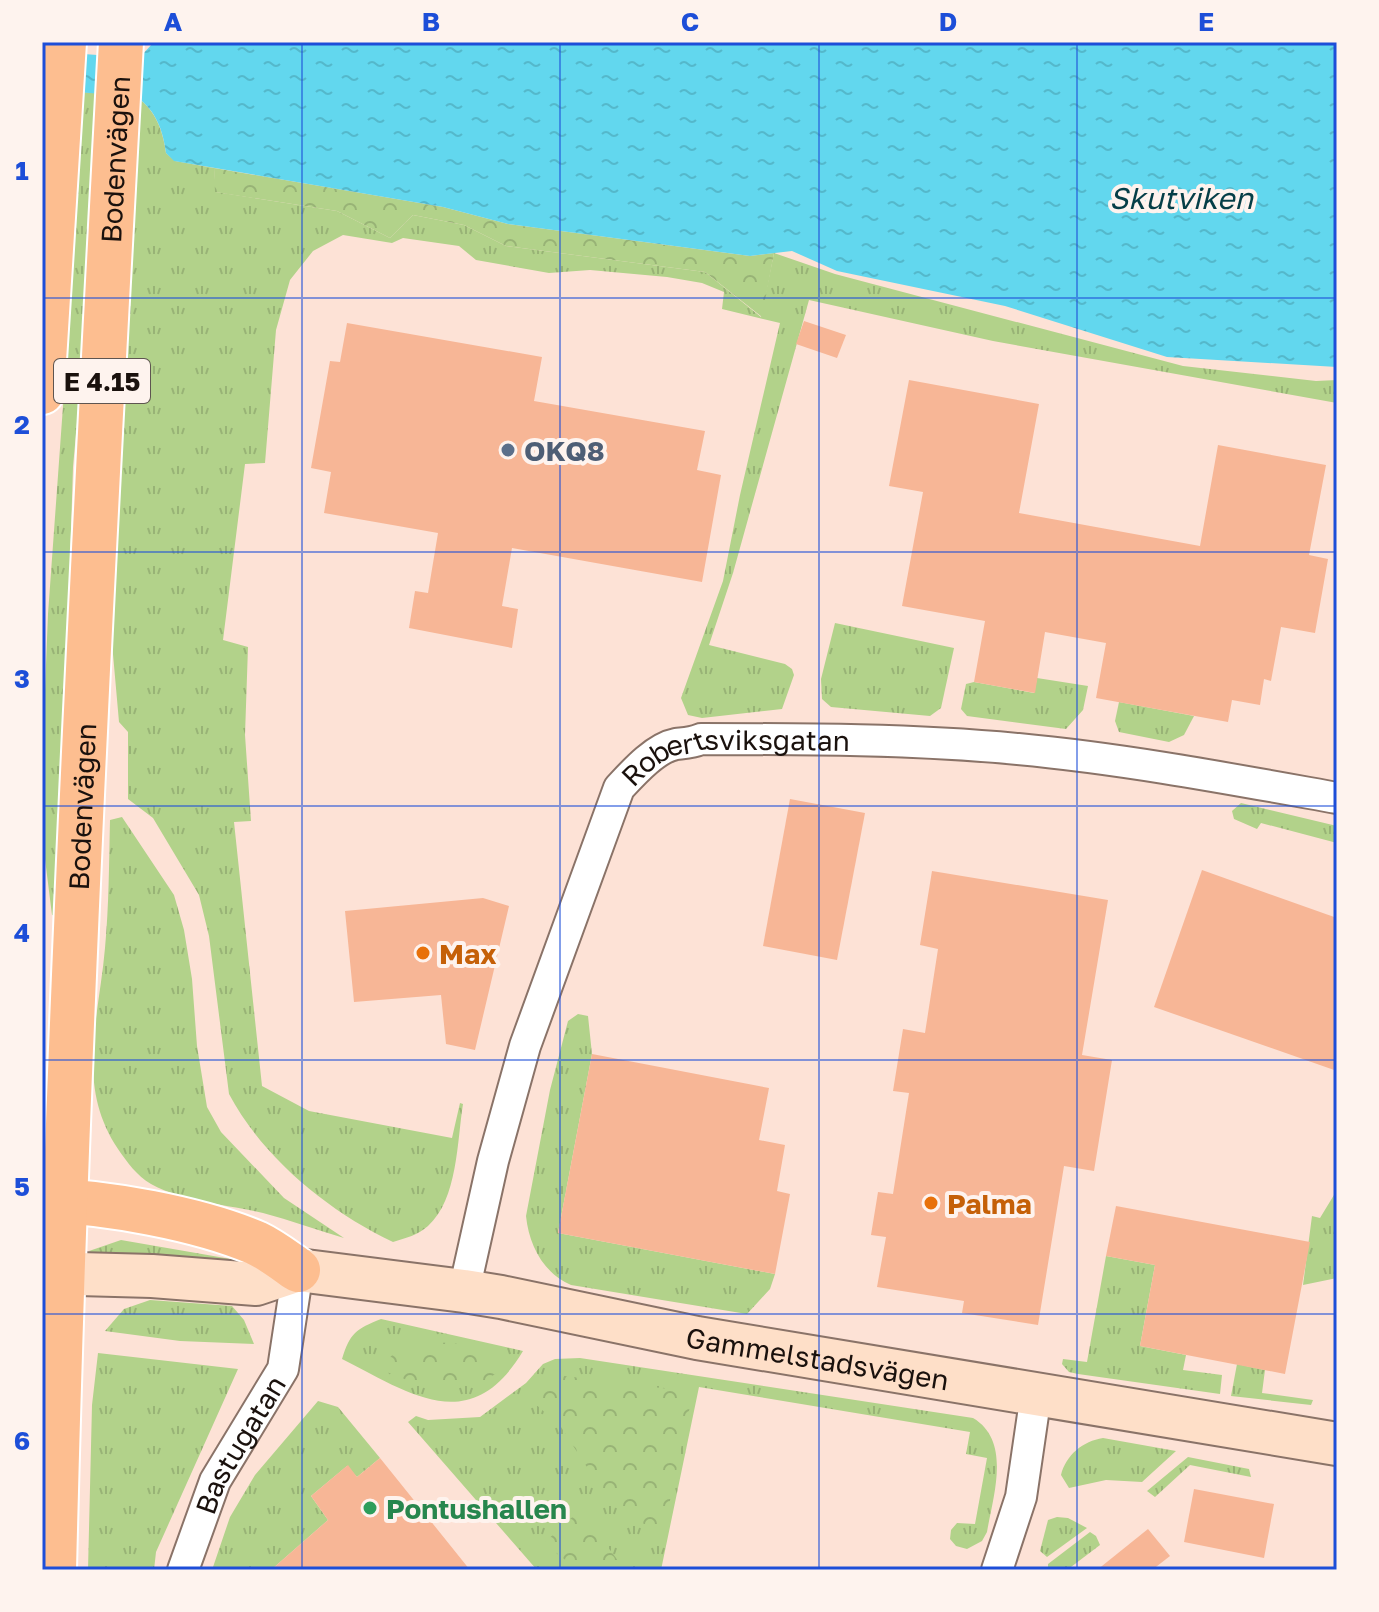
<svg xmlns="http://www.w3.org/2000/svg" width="1379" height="1612" viewBox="0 0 1379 1612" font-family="'Golos Text',sans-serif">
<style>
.grass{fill:url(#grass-tufts)}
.forest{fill:url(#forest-crowns)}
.water{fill:url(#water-ripples)}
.building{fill:#f7b696}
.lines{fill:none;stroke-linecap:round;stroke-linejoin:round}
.street-casing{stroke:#8a7368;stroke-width:34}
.secondary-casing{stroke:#8a7368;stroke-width:46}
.primary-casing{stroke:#fff;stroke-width:48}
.street{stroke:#fff;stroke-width:30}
.secondary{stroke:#fedfc8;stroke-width:42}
.primary{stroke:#fdbe90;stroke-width:44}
.grid{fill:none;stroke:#1d4ed8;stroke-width:2;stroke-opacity:0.55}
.service-dot{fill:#5c6f8a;stroke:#fef3ee;stroke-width:3}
.food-dot{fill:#e8710a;stroke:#fef3ee;stroke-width:3}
.leisure-dot{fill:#2e9e5b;stroke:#fef3ee;stroke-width:3}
.labels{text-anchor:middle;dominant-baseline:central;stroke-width:8;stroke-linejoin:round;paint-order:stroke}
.shield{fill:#fef3ee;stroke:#5e5550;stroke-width:2}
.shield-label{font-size:26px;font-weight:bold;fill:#1a110d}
.street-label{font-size:28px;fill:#1a110d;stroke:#fef3ee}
.service-label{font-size:28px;font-weight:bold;fill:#4e5e75;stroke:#fef3ee;text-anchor:start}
.food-label{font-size:28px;font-weight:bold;fill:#c56008;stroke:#fef3ee;text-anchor:start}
.leisure-label{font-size:28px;font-weight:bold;fill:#27864d;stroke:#fef3ee;text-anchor:start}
.water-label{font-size:30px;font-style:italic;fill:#053e47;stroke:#fef3ee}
.neatline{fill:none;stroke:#1d4ed8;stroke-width:3}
.grid-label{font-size:26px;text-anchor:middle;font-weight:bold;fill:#1d4ed8}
</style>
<defs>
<pattern id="grass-tufts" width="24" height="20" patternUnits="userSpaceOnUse" patternTransform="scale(2)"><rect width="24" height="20" fill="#b2d28a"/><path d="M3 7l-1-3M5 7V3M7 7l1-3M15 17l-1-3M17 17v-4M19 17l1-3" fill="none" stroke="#98b376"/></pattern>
<pattern id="forest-crowns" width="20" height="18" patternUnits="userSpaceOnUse" patternTransform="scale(2)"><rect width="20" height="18" fill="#b2d28a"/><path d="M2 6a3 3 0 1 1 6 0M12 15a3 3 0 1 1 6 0" fill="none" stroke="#98b376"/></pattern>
<pattern id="water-ripples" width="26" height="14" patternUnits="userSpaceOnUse" patternTransform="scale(2)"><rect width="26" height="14" fill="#62d7ee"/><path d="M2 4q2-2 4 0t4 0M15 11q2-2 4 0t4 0" fill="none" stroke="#54b8cb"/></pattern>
</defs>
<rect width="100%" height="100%" fill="#fde2d6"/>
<!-- grass -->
<g class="grass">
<polygon points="82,92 98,93 84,345 73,467 59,916 52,915 45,859 42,766 48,614 70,309"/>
<path d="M137 97C156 111 163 131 166 153L175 161 214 168 216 192 337 211 390 238 413 215 464 225 506 246 705 272 761 317 774 253 835 274 1183 366 1316 381 1337 380V403L993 341 809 300 733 573 709 645 785 664 792 669 794 675 782 709 702 718 688 715 681 698 723 581 740 495 780 323 722 309 724 292 702 283 667 277 590 270 549 273 476 260 459 246 403 238 392 243 343 235 313 251 290 280 276 330 265 463 245 464 223 640 248 647 245 735 251 821 234 822 262 1086 309 1111 452 1138 460 1103 463 1104C457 1141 458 1199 428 1226 418 1235 406 1238 393 1242 328 1211 263 1158 229 1094L209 936 199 895 153 818 128 799V732L119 722 112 643Z"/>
<polygon points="835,623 954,648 941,708 930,716 831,707 822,699 821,679"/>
<polygon points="1037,678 1088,686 1083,710 1066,729 967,716 961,709 966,684 974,682 1034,693"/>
<polygon points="1119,702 1194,716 1184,735 1169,742 1119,732 1115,721"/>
<polygon points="1241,803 1337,826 1337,843 1261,823 1257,829 1234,819 1232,811"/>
<path d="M122 817 174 895 184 930 192 979 197 1046 207 1107 221 1132 284 1198 344 1238C317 1230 290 1220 263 1213 226 1204 186 1203 151 1184 137 1176 127 1162 118 1149 75 1085 99 1018 105 948 109 906 109 863 110 820Z"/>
<path d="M578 1014 588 1016 592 1054 558 1233 775 1274 770 1289 747 1314 571 1285C543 1273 529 1245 526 1216L550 1090 568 1021Z"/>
<polygon points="1337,1190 1337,1278 1303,1285 1312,1216 1320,1218"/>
<polygon points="121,1240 248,1262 94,1257 89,1251"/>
<polygon points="1106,1256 1155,1265 1140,1346 1186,1355 1183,1370 1222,1375 1220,1394 1078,1374 1069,1372 1062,1364 1063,1359 1087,1362"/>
<polygon points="150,1300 232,1306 244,1320 254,1344 180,1341 105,1331 124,1309"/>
<path d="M381 1319 523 1351C471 1438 411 1394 342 1359 350 1333 356 1329 381 1319Z"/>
<polygon points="98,1353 238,1369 156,1552 154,1570 88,1570 92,1405"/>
<path d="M580 1358 973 1418C1012 1441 993 1496 987 1532L982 1541 967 1549 956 1546 950 1539 951 1530 957 1523 975 1524 987 1458 966 1454 970 1432 699 1387 661 1570H537L408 1422 416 1416 428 1420 480 1417 526 1383 543 1364 555 1359Z"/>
<polygon points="1237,1364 1265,1370 1262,1393 1313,1400 1311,1405 1231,1396"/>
<polygon points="318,1401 338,1407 380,1458 357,1477 347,1466 311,1496 328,1520 271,1570 212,1570 230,1517 255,1475"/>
<path d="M1103 1438 1176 1451 1142 1482 1106 1480 1069 1488 1061 1475C1066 1455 1083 1441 1103 1438Z"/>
<polygon points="1188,1457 1249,1469 1251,1477 1190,1465 1155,1497 1147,1491"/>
<polygon points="1057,1517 1068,1518 1087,1528 1047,1557 1040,1551 1048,1520"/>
<polygon points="1090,1532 1096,1536 1100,1545 1067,1570 1048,1569 1048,1564"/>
</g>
<!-- forest -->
<g class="forest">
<polygon points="214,168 443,207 508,224 750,256 774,253 762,317 705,272 506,246 464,225 413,215 390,238 337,211 215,192"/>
<polygon points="437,1342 493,1347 501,1370 476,1387 407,1380 379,1369 398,1349"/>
<polygon points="549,1374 693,1392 662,1538 603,1492 561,1427 531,1400"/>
<polygon points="580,1510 625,1570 578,1570 544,1543"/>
</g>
<!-- water -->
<path class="water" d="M154 42H1337V367L1167 357 1005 306 837 271 792 251 750 256 508 224 443 207 174 161 166 153C163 130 156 111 137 97L42 89V51L139 58Z"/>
<!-- building -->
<g class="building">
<polygon points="804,321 846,335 837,358 796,344"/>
<polygon points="347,323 542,357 534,401 705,431 697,470 721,475 702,582 512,548 502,606 518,609 512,648 409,628 415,591 428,593 438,533 324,513 331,472 311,468 330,361 340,362"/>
<polygon points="909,380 1039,404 1019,513 1200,546 1218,445 1326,465 1309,555 1328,559 1315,633 1281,627 1271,681 1264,679 1260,705 1232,700 1228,722 1096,698 1106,643 1045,632 1035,693 974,682 985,621 902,606 923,492 889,486"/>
<polygon points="790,799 865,813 837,960 763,946"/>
<polygon points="1202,870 1337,918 1337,1071 1154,1007"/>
<polygon points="932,871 1108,900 1082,1055 1112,1060 1094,1171 1064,1166 1038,1325 962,1313 964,1301 877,1287 886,1237 871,1235 878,1192 893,1194 909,1093 893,1091 903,1029 925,1033 938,949 920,945"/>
<polygon points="483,898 509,906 475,1050 446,1044 441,995 354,1002 345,911"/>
<polygon points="592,1054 769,1088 759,1140 785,1145 777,1191 790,1194 775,1274 558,1233"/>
<polygon points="1116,1206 1310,1242 1285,1374 1140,1346 1155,1265 1106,1256"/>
<polygon points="380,1458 470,1570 271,1570 328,1520 311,1496 348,1465 357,1477"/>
<polygon points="1194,1489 1274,1504 1264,1558 1184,1542"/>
<polygon points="1148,1529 1170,1556 1152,1570 1097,1570"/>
</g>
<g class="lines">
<defs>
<g id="street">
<path id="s1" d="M464 1291 493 1161 525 1046 619 788C633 773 655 748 676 744 685 743 692 743 701 739 807 739 913 739 1018 749 1125 759 1231 779 1337 798"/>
<path id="s2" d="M183 1570 215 1481 283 1369 298 1270"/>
<polyline points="997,1570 1021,1497 1036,1394"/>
</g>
<g id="secondary">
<path id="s3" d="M42 1273 152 1276 256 1284 298 1270 464 1291 501 1297 697 1338 1337 1444"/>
</g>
<g id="primary">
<polyline points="42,392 64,42"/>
<path d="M42 1200C106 1202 197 1218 256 1243 271 1250 285 1261 298 1270"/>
<path id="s4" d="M54 1570C66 1060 93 551 121 42"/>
</g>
</defs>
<!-- street casing -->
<use href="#street" class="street-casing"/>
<!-- secondary casing -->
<use href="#secondary" class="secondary-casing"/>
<!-- primary casing -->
<use href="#primary" class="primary-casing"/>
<!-- street -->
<use href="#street" class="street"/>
<!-- secondary -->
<use href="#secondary" class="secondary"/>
<!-- primary -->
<use href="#primary" class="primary"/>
</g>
<!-- grid -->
<path class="grid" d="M302 42V1570M560 42V1570M819 42V1570M1077 42V1570M42 298H1337M42 552H1337M42 806H1337M42 1060H1337M42 1314H1337"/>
<!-- markers -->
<circle class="service-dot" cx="508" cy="450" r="8"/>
<g class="food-dot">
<circle cx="423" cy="953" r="8"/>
<circle cx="931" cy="1203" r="8"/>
</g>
<circle class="leisure-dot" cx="370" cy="1508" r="8"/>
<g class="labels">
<!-- shield labels -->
<rect class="shield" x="54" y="359" width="96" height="44" rx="6"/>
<g class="shield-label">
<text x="102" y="381">E 4.15</text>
</g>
<!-- street labels -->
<g class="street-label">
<text stroke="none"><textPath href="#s4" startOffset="1412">Bodenvägen</textPath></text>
<text stroke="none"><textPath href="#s1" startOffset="656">Robertsviksgatan</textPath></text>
<text stroke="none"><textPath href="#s4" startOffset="764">Bodenvägen</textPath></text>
<text stroke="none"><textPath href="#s3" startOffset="786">Gammelstadsvägen</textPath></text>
<text stroke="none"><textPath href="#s2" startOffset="138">Bastugatan</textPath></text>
</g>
<!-- service labels -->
<g class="service-label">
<text x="524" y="450">OKQ8</text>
</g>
<!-- food labels -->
<g class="food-label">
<text x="439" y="953">Max</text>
<text x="947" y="1203">Palma</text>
</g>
<!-- leisure labels -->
<g class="leisure-label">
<text x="386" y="1508">Pontushallen</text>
</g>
<!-- water labels -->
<g class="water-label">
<text x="1181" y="198">Skutviken</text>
</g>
</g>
<!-- border -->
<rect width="1379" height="1612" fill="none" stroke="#fef3ee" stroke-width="88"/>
<rect x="44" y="44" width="1291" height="1524" class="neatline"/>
<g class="grid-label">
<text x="173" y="31">A</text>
<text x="431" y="31">B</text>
<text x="690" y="31">C</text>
<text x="948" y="31">D</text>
<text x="1206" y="31">E</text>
<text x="22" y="180">1</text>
<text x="22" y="434">2</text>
<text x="22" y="688">3</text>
<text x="22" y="942">4</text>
<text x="22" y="1196">5</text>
<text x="22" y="1450">6</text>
</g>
</svg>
